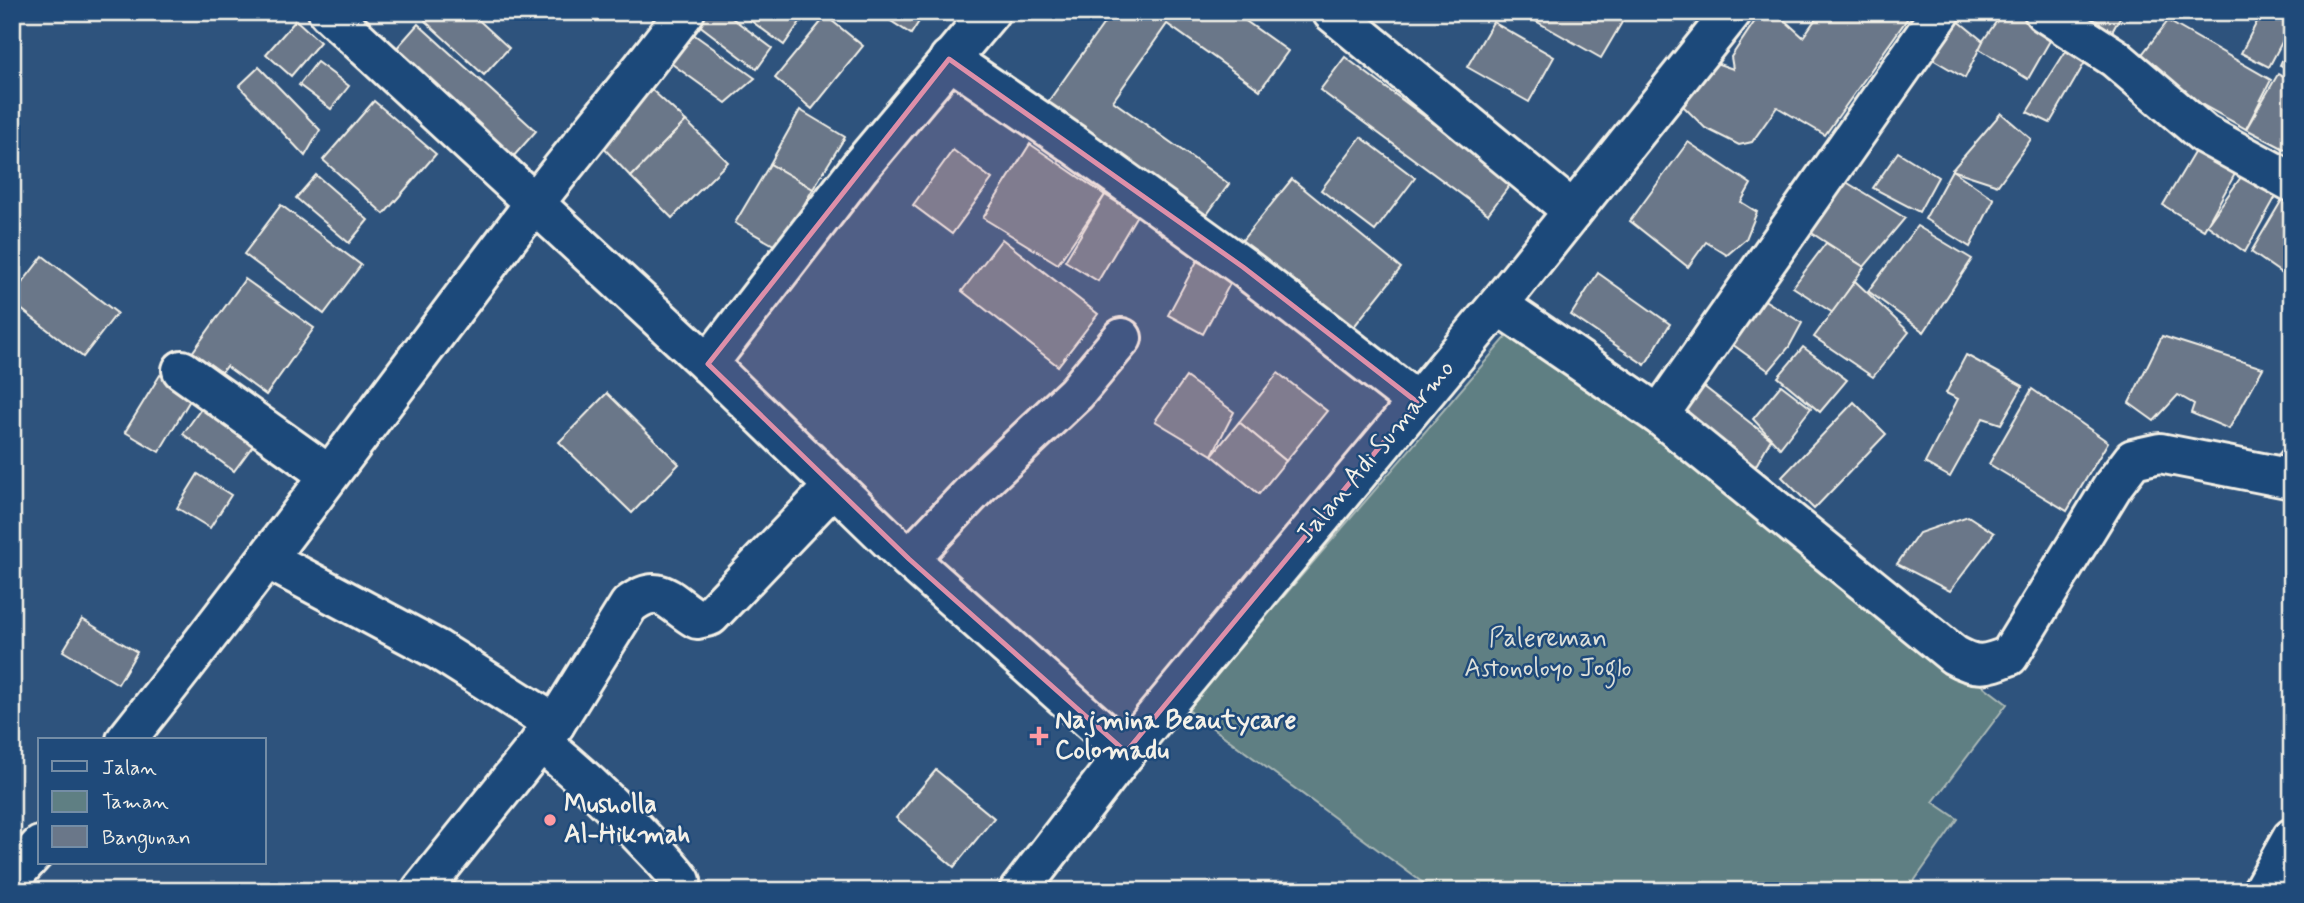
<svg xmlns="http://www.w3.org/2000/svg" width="2304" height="903" viewBox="0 0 2304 903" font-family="Mynerve,sans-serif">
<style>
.green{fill:#5f7f83;stroke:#aab8b6;stroke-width:2}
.building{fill:#6a7789;stroke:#f4f1e8;stroke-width:2}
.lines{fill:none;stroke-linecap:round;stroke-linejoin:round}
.minor-casing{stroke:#f4f1e8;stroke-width:44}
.major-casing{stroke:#f4f1e8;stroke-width:44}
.minor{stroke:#1f4a7a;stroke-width:38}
.major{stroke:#1f4a7a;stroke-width:38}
.marked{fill:#de8fa9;fill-opacity:0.2;stroke:#de8fa9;stroke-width:5;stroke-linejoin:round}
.poi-dot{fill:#ff9aa2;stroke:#1f4a7a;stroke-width:2.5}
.labels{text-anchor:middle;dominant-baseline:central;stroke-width:5;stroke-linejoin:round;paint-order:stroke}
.street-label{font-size:26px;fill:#f4f1e8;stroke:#1f4a7a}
.park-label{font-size:26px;fill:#dee0d9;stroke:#1f4a7a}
.poi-label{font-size:26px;font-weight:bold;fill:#f4f1e8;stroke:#1f4a7a;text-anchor:start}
</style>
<rect width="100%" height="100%" fill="#2e537d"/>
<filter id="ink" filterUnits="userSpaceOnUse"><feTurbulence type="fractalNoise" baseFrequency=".0143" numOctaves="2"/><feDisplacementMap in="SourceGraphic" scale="14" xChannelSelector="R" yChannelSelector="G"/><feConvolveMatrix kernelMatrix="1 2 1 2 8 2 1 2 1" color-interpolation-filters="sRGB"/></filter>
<g filter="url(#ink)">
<!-- green -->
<polygon class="green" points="1514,328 2007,704 1933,802 1958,819 1907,891 1434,891 1187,709"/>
<!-- building -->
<g class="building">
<polygon points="433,12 470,12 509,48 484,75 425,21"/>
<polygon points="694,12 724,12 772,48 757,69 690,18"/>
<polygon points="739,12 799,12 804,16 784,45"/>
<polygon points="877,12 925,12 911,34"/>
<polygon points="1112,12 1233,12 1288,51 1260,90 1167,24 1113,101 1229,184 1203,220 1045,106"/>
<polygon points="1529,12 1628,12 1601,58 1527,16"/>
<polygon points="1761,12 1783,19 1803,37 1817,17 1812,12 1912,12 1825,135 1777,107 1752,142 1739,145 1705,128 1680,103 1713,62 1733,69 1731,57"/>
<polygon points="2003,12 2035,12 2059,25 2028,79 1978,48"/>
<polygon points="2080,12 2123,12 2108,39 2075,19"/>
<polygon points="2262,12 2292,12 2292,23 2269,67 2241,53"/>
<polygon points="1951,15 1983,41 1965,78 1924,54"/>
<polygon points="826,16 863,46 812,109 775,78"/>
<polygon points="296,20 320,42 291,76 266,54"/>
<polygon points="2168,21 2271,80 2246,129 2133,66"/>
<polygon points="1493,22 1554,57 1529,102 1467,67"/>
<polygon points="418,24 536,131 512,158 395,50"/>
<polygon points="689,31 755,78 726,103 668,61"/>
<polygon points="2292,39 2292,70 2280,65"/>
<polygon points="2071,43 2091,52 2050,123 2027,112"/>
<polygon points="1345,57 1512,182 1488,214 1320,90"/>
<polygon points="317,62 349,86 331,109 299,85"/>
<polygon points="259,67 320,130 305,156 239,86"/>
<polygon points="2278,74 2292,82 2292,153 2246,129"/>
<polygon points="652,90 686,121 631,177 598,142"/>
<polygon points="374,101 436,154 384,214 323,160"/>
<polygon points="800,110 845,137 813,189 770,164"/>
<polygon points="2001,113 2031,139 1998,185 1952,170"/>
<polygon points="686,121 728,162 672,218 631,177"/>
<polygon points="1361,137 1415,178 1375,231 1321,190"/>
<polygon points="1688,142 1751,184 1741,202 1757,212 1746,239 1727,255 1706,242 1688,267 1630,221"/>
<polygon points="1030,144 1105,195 1058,264 983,218"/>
<polygon points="953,150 992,179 952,234 913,205"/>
<polygon points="2195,151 2235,174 2204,230 2163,205"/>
<polygon points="1898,152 1938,177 1919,212 1873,188"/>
<polygon points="770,164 813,189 779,248 735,223"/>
<polygon points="1952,170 1994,199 1970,247 1925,219"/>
<polygon points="2246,170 2280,189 2245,252 2207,225"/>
<polygon points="316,175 368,220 349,243 296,198"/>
<polygon points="1838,177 1905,218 1864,267 1804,228"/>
<polygon points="1292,179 1401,268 1348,334 1239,244"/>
<polygon points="2286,193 2292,196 2292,260 2284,275 2251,252"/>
<polygon points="1105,195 1137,215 1098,281 1065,261"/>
<polygon points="281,205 361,265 324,314 244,254"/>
<polygon points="1917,226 1972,259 1924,332 1868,291"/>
<polygon points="1002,239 1098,314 1058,366 962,291"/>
<polygon points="1826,243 1864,267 1833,313 1793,287"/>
<polygon points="43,256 117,313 83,357 12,302 12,296"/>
<polygon points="1197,261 1232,280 1203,334 1168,315"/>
<polygon points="1598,273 1670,324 1645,365 1571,315"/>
<polygon points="245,279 314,328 266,395 226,366 213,385 184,364"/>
<polygon points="1855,281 1909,332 1873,377 1814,337"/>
<polygon points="1753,293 1802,323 1789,347 1769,371 1721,336"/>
<polygon points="2162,336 2263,368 2229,429 2191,413 2194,404 2178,395 2154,421 2129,403"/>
<polygon points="1803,347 1847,380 1820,412 1778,377"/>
<polygon points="1966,355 2023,386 2001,424 1983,418 1950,477 1925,463 1958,399 1946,393"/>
<polygon points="1278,373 1327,411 1286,461 1239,422"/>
<polygon points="160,375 193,395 159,452 125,432"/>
<polygon points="1186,377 1234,412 1212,455 1155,421"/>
<polygon points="1693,378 1771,439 1750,476 1669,415"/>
<polygon points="1781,385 1811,408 1780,448 1753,419"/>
<polygon points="2032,389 2108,442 2067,511 1989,464"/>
<polygon points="607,393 679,464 632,513 559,442"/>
<polygon points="208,399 260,436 234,471 183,434"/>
<polygon points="1854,402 1886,434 1814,509 1782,477"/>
<polygon points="1239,422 1286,461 1259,494 1212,455"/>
<polygon points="2292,439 2292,460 2276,457"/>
<polygon points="198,474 231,495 210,528 177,508"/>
<polygon points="1968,516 1994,533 1950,591 1897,564 1919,533"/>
<polygon points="82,619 137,652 118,684 63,651"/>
<polygon points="936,770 994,818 954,867 896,818"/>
</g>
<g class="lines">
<defs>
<g id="minor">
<polyline points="328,12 708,364 909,559 1126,752"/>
<polyline points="1332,12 1573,211"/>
<polyline points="2044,12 2115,58 2204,134 2292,182"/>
<polyline points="949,59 1073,144 1243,267 1417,402"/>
<path d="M1498 305 1659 415 1954 655C1977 668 1985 665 2009 656L2114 484 2133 459 2160 453 2292 479"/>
<polyline points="708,364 860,167 990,12"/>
<polyline points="182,370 329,475"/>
<polyline points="1659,415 1941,12"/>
<polyline points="267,559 438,650 555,724"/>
<polyline points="909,559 982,482 1076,393 1122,338"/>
<path d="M126 740C266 565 397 382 534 204 584 140 636 78 685 12"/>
<path d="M540 742C577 771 609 802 641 836 656 852 669 864 681 881"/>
<polyline points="12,877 40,846"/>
<path d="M421 891 555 724 629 605C661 580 669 603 697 619L710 616 834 486"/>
<polyline points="2262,891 2292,838"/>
</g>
<polyline id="major" points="1019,891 1126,752 1498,305 1732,12"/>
</defs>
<!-- minor casing -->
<use href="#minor" class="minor-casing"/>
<!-- major casing -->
<use href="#major" class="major-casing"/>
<!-- minor -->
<use href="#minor" class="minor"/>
<!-- major -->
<use href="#major" class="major"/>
</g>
</g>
<!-- marked area -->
<path class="marked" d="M949 59 1243 267 1417 402 1126 752 909 559 708 364Z"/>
<!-- markers -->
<g class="poi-dot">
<path d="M1035.5 725.5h7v7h7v7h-7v7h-7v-7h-7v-7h7z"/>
<circle cx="550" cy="820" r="7"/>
</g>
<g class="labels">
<!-- street labels -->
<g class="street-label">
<text transform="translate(1376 452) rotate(-50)">Jalan Adi Sumarmo</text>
</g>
<!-- park labels -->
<g class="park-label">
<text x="1548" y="639">Palereman<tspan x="1548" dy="30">Astonoloyo Joglo</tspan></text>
</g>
<!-- poi labels -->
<g class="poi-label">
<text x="1055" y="721">Najmina Beautycare<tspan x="1055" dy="30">Colomadu</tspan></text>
<text x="564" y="805">Musholla<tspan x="564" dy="30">Al-Hikmah</tspan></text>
</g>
</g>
<!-- margin -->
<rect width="2304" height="903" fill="none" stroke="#1f4a7a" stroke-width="42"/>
<rect x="21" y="21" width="2262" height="861" fill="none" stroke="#f4f1e8" stroke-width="2.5" filter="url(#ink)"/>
<!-- legend -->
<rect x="38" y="738" width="228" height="126" fill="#1f4a7a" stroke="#748da6" stroke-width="2"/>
<rect x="52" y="761" width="35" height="10" fill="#1f4a7a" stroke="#748da6" stroke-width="2"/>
<text x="102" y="774" font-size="21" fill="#f4f1e8">Jalan</text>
<rect x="52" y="791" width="35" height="21" fill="#5f7f83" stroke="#748da6" stroke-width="2"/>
<text x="102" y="808" font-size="21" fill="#f4f1e8">Taman</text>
<rect x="52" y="826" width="35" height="21" fill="#6a7789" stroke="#748da6" stroke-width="2"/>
<text x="102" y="844" font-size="21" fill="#f4f1e8">Bangunan</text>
</svg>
